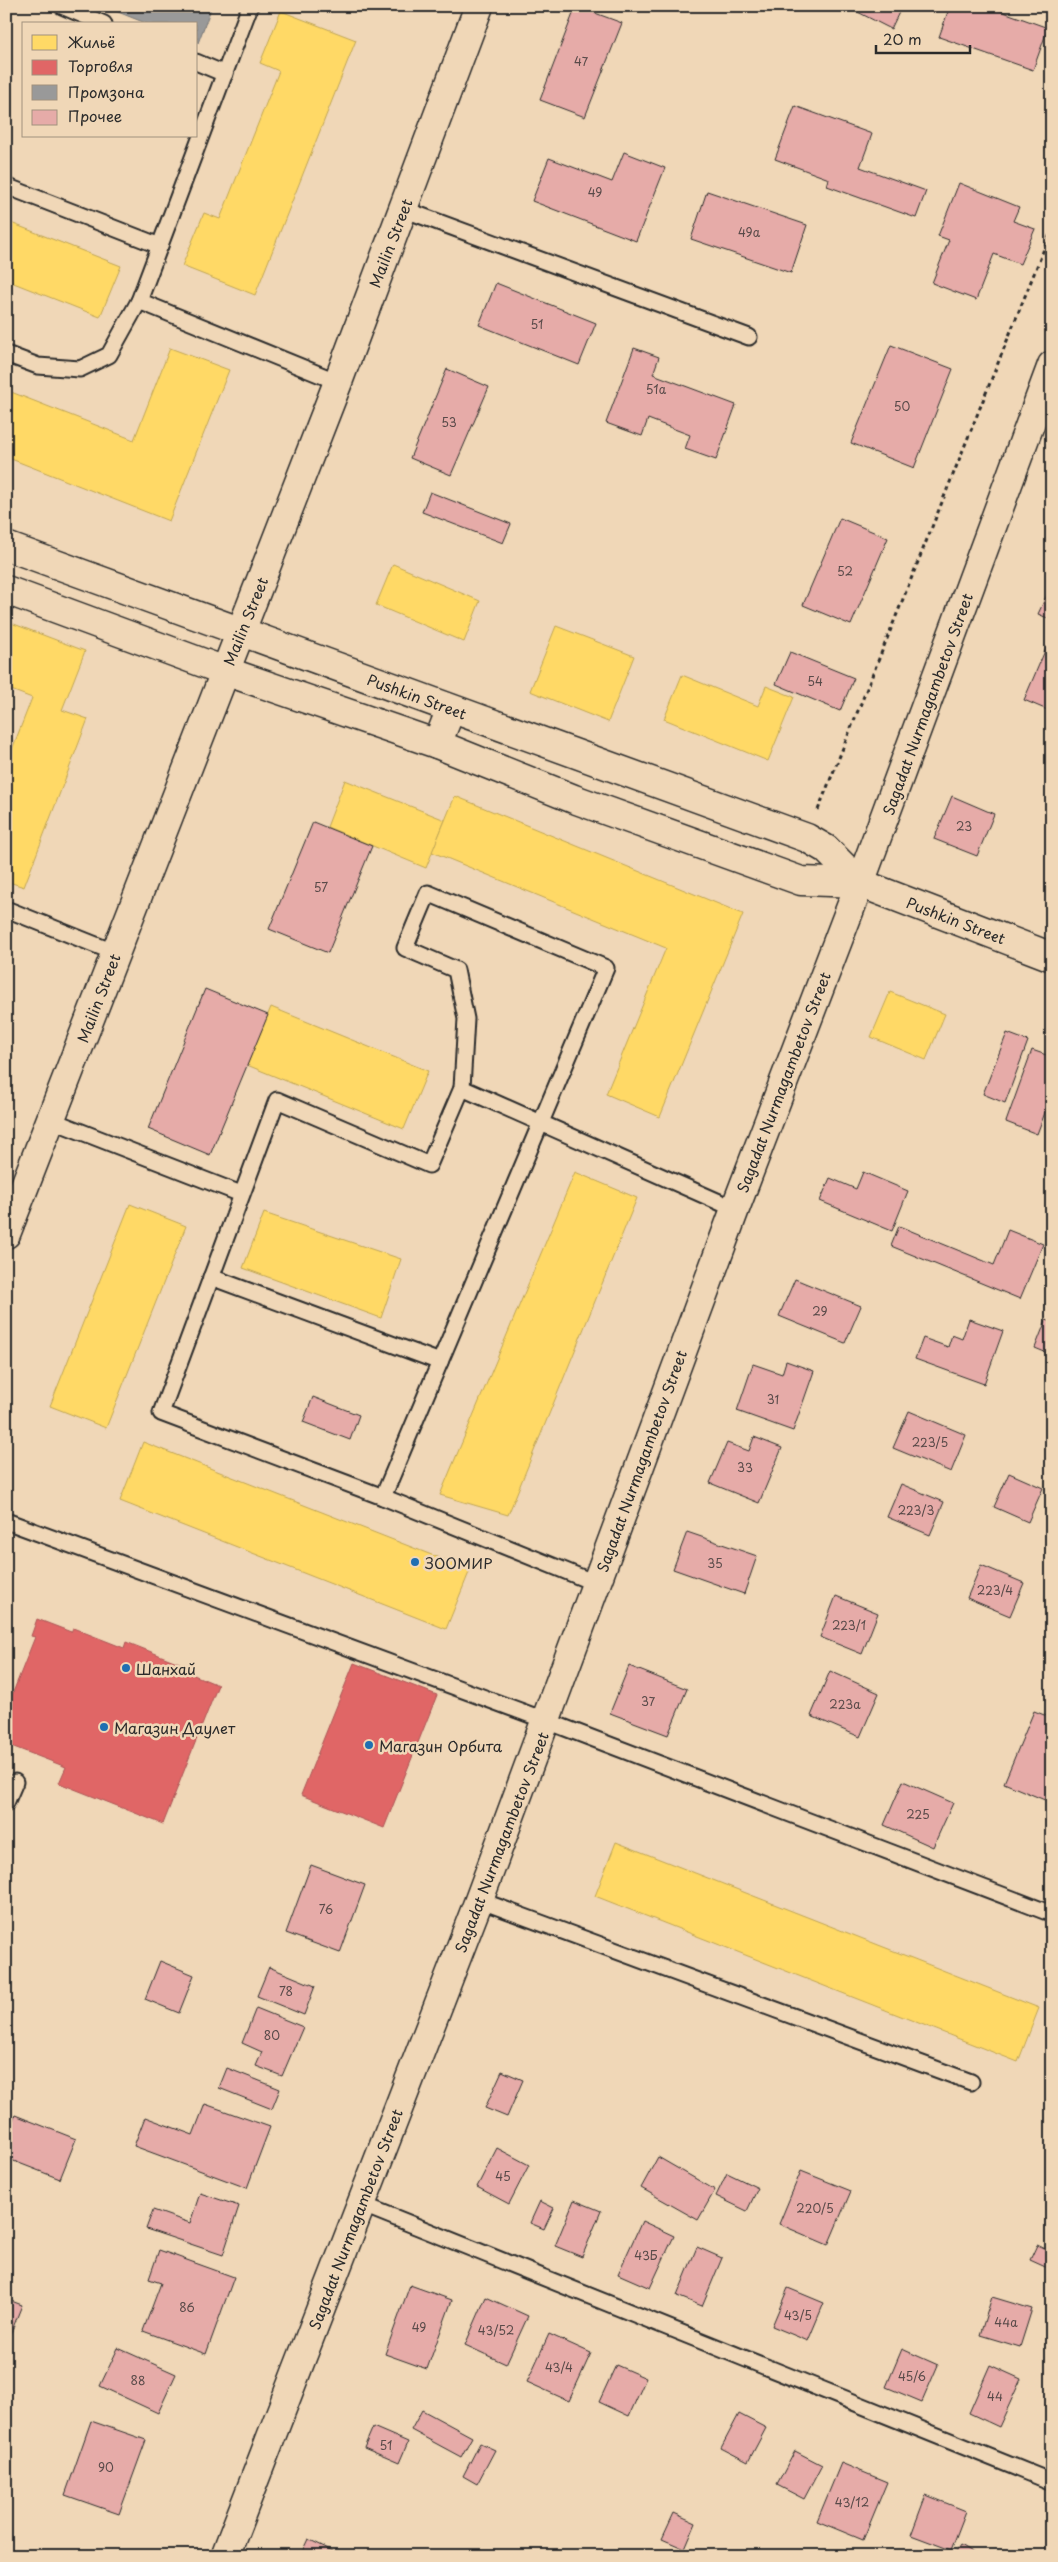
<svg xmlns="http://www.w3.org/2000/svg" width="1058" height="2562" viewBox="0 0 1058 2562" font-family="'Playpen Sans',sans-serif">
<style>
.homes{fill:#ffd966;stroke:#bfa554}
.shops{fill:#e06666;stroke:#aa5454}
.industry{fill:#999;stroke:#787878}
.building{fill:#e6aba8;stroke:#2b2b2b}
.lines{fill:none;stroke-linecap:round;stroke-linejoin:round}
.lane-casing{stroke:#2b2b2b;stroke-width:19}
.street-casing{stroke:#2b2b2b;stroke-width:31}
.secondary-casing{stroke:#2b2b2b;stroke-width:31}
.path{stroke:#2b2b2b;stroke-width:3;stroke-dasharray:4 4;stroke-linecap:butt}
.lane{stroke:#f0d7b7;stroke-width:15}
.street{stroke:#f0d7b7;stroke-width:28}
.secondary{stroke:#f0d7b7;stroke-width:28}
.poi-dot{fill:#1f6fb2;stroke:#f0d7b7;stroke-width:2}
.labels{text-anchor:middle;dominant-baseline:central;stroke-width:5;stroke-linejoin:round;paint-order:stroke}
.number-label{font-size:12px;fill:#5a4b4a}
.street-label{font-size:15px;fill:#2b2b2b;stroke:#f0d7b7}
.poi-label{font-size:15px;fill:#2b2b2b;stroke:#f0d7b7;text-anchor:start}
</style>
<rect width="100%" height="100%" fill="#f0d7b7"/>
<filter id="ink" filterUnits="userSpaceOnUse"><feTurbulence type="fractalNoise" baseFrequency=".02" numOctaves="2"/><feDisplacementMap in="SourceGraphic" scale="10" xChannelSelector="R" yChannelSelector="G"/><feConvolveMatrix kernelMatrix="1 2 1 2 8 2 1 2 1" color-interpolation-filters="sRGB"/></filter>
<g filter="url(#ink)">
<!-- homes -->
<g class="homes">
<polygon points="281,11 356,40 255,295 182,266 204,213 220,219 279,71 260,63"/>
<polygon points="6,221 121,266 100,317 6,280"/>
<polygon points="170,348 229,370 169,521 6,457 6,390 134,440"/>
<polygon points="393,564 480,601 464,642 376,605"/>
<polygon points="6,621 85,651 62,710 88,719 24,887 6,881 6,765 32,698 6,688"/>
<polygon points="556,626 634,656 608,722 530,691"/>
<polygon points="682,675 758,706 766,686 794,697 768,761 664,719"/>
<polygon points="345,780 445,820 426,868 327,827"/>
<polygon points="455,796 743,914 660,1117 606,1094 666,948 432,852"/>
<polygon points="890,992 945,1014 926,1060 871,1037"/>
<polygon points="271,1007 428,1071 404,1129 247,1065"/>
<polygon points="575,1172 637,1198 508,1515 440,1495"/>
<polygon points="130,1204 186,1226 106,1428 50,1406"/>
<polygon points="264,1213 401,1259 381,1318 243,1268"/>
<polygon points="143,1442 470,1570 446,1629 120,1501"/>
<polygon points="616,1842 1039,2008 1018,2062 595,1896"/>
</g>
<!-- shops -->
<g class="shops">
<polygon points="37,1619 71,1632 73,1628 124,1648 126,1642 192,1668 189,1673 218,1685 163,1824 59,1783 66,1767 6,1744 6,1710 35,1637 31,1636"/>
<polygon points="354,1663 437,1695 384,1828 301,1795"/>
</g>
<!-- industry -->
<polygon class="industry" points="103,6 212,6 198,43 196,24 148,24"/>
<!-- building -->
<g class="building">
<polygon points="576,6 622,23 585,117 540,100"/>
<polygon points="846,6 902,6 891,29"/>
<polygon points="950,6 987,6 1048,28 1033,70 939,37"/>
<polygon points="795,106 872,134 860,167 926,191 916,218 827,186 829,179 775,159"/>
<polygon points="624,152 665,168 636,241 532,201 549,158 612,182"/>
<polygon points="959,183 1019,207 1013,221 1035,229 1020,264 994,254 976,300 932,283 949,240 938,236"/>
<polygon points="707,191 807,225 791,273 691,239"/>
<polygon points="496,283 596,323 579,365 479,325"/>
<polygon points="891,345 953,369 914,468 851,443"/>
<polygon points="634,348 659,357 653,374 736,405 716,460 685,449 690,435 648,419 642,436 606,423"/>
<polygon points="447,369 489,387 451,475 410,458"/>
<polygon points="430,492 511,524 503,543 422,512"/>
<polygon points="840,518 888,538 851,625 803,605"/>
<polygon points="1052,584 1052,620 1038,614"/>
<polygon points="1047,646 1052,648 1052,712 1024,700"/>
<polygon points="790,652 854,678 840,711 776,684"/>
<polygon points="952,796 994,814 977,856 934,839"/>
<polygon points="313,822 372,846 328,953 269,929"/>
<polygon points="205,989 268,1015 210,1155 148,1129"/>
<polygon points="1007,1033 1028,1041 1005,1103 983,1094"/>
<polygon points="1032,1050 1052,1057 1052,1094 1037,1134 1006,1122"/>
<polygon points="863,1172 908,1191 892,1231 820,1201 830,1178 856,1189"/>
<polygon points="899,1226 994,1265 1008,1230 1043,1244 1020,1299 891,1246"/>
<polygon points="795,1279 861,1306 845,1343 779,1316"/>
<polygon points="969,1319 1003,1331 984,1384 915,1359 923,1338 948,1347 952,1335 962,1339"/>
<polygon points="1046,1320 1052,1322 1052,1355 1035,1348"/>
<polygon points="786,1361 814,1371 793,1431 737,1411 753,1364 782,1374"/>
<polygon points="313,1397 359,1415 350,1440 303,1422"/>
<polygon points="909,1411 966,1435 951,1472 893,1448"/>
<polygon points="754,1437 782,1448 759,1503 710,1483 727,1443 749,1451"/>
<polygon points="1009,1473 1043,1488 1028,1522 994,1507"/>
<polygon points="901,1484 944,1502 930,1535 887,1517"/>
<polygon points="687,1532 757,1556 744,1594 673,1569"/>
<polygon points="981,1565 1024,1583 1010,1616 967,1598"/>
<polygon points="836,1596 878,1613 862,1654 820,1637"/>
<polygon points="629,1666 687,1689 668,1735 610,1713"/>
<polygon points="830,1671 879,1693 860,1737 811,1716"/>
<polygon points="1034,1711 1052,1718 1052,1803 1004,1783"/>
<polygon points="903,1781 953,1803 933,1847 884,1825"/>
<polygon points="311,1865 365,1885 340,1953 286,1933"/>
<polygon points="160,1961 194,1975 179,2013 145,1999"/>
<polygon points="269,1967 315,1986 304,2015 257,1996"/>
<polygon points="256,2008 303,2027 282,2076 256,2066 262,2052 242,2043"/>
<polygon points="227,2068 280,2089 272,2109 219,2088"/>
<polygon points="502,2071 523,2080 507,2117 485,2108"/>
<polygon points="205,2104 270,2127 247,2188 134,2146 145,2117 193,2135"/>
<polygon points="15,2115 76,2139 60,2179 6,2158 6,2136"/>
<polygon points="497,2148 529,2165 509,2204 477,2187"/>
<polygon points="658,2157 715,2190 698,2220 641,2188"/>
<polygon points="801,2171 851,2191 828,2245 779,2224"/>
<polygon points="727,2173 758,2188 747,2211 716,2196"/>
<polygon points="200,2193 239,2206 223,2255 146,2229 153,2210 190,2223"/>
<polygon points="574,2200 601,2211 582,2257 555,2246"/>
<polygon points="540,2201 554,2208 544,2229 530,2223"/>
<polygon points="642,2221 674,2236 650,2288 618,2274"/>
<polygon points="1037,2245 1052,2252 1052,2270 1030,2260"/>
<polygon points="697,2247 722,2258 702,2306 677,2296"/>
<polygon points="159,2250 234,2277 206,2354 143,2331 161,2283 149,2279"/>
<polygon points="410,2285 452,2300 427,2369 385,2354"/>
<polygon points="788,2288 824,2303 808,2341 772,2326"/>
<polygon points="486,2297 528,2316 506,2364 465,2345"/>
<polygon points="992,2297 1032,2309 1020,2347 980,2335"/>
<polygon points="6,2299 22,2305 6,2345"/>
<polygon points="549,2334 591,2353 569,2401 527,2382"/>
<polygon points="118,2348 176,2374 158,2413 100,2386"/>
<polygon points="902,2349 938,2365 922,2402 886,2387"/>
<polygon points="616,2365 646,2378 629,2416 599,2402"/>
<polygon points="990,2365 1021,2379 999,2427 969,2413"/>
<polygon points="422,2410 472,2437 461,2457 411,2430"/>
<polygon points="739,2414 766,2428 748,2462 721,2448"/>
<polygon points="91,2421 146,2440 119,2514 65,2495"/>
<polygon points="373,2427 408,2442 399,2463 364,2448"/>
<polygon points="480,2443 495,2450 477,2484 463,2476"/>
<polygon points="795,2451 822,2465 804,2499 777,2485"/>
<polygon points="841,2463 887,2482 863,2540 817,2521"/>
<polygon points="926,2495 966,2511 951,2550 911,2535"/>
<polygon points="674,2513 696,2523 685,2549 662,2539"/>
<polygon points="308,2539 343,2556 300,2556"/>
<polygon points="960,2545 978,2556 953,2556"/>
</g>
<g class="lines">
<defs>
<g id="lane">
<polyline points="62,6 104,24"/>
<polyline points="196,62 225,74"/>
<polyline points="6,186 160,246"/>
<polyline points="403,209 749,337"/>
<polyline points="139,301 250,6"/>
<polyline points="6,354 38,366 80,369 109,355 139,301 338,382"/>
<polyline points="6,909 116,953"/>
<polyline points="462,1088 429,1165 277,1100 161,1413 383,1497 595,1583"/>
<polyline points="51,1120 241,1194"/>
<polyline points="211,1277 440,1362"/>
<polyline points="383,1497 606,968 428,893 405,948 456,970 466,1019 462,1088 735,1209"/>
<polyline points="6,1521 547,1721 1052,1914"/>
<polyline points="6,1803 15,1782"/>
<polyline points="479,1900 971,2082"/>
<polyline points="361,2204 1052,2482"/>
</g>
<polyline id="street" points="437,744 451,709"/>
<g id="secondary">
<polyline points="6,546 807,838 826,849 860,883"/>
<polyline points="6,590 225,671 437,744 574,799 801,881 860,883 1052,957"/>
<polyline points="6,1234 338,382 479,6"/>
<polyline points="225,2556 479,1900 735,1209 860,883 1052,365"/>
</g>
</defs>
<!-- lane casing -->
<use href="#lane" class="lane-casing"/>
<!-- street casing -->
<use href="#street" class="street-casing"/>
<!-- secondary casing -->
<use href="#secondary" class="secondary-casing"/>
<!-- path -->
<polyline class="path" points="818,810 1052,229"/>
<!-- lane -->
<use href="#lane" class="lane"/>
<!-- street -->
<use href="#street" class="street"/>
<!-- secondary -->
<use href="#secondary" class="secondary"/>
</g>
</g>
<!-- markers -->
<g class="poi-dot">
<circle cx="415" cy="1562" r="5"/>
<circle cx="126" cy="1668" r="5"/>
<circle cx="104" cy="1727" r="5"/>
<circle cx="369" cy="1745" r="5"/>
</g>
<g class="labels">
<!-- number labels -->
<g class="number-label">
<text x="581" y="61">47</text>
<text x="595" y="192">49</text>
<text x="749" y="232">49а</text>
<text x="537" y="324">51</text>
<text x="656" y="389">51а</text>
<text x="902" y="406">50</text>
<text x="449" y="422">53</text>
<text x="845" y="571">52</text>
<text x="815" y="681">54</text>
<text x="964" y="826">23</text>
<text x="321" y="887">57</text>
<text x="820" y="1311">29</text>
<text x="773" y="1399">31</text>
<text x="930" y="1442">223/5</text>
<text x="745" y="1467">33</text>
<text x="916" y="1510">223/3</text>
<text x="715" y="1563">35</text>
<text x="995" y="1590">223/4</text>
<text x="849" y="1625">223/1</text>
<text x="648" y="1701">37</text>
<text x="845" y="1704">223а</text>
<text x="918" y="1814">225</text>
<text x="326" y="1909">76</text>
<text x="286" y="1991">78</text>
<text x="272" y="2035">80</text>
<text x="503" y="2176">45</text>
<text x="815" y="2208">220/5</text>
<text x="646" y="2255">43Б</text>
<text x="187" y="2307">86</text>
<text x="798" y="2315">43/5</text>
<text x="1006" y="2322">44а</text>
<text x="419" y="2327">49</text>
<text x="496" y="2330">43/52</text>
<text x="559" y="2367">43/4</text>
<text x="912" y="2376">45/6</text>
<text x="138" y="2380">88</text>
<text x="995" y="2396">44</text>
<text x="386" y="2445">51</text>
<text x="106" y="2467">90</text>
<text x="852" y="2502">43/12</text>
</g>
<!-- street labels -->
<g class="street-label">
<text transform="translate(390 243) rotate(-69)">Mailin Street</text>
<text transform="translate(245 621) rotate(-68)">Mailin Street</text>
<text transform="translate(417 696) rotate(20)">Pushkin Street</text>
<text transform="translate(927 704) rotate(-70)">Sagadat Nurmagambetov Street</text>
<text transform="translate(956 920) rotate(21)">Pushkin Street</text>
<text transform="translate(98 998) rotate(-69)">Mailin Street</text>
<text transform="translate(783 1082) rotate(-69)">Sagadat Nurmagambetov Street</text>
<text transform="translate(641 1461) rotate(-70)">Sagadat Nurmagambetov Street</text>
<text transform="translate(501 1842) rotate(-69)">Sagadat Nurmagambetov Street</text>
<text transform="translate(355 2219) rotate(-69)">Sagadat Nurmagambetov Street</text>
</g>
<!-- poi labels -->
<g class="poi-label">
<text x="425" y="1562">ЗООМИР</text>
<text x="136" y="1668">Шанхай</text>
<text x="114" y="1727">Магазин Даулет</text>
<text x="379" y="1745">Магазин Орбита</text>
</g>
</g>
<!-- margin -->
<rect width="1058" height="2562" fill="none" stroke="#f0d7b7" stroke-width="25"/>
<rect x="12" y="12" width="1033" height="2537" fill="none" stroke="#2b2b2b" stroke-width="2" filter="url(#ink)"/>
<!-- legend -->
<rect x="22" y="22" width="175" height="115" fill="#f0d7b7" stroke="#a1927f"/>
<rect x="32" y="35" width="25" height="15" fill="#ffd966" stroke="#a1927f"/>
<text x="68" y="48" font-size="15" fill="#2b2b2b">Жильё</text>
<rect x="32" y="60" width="25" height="15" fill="#e06666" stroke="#a1927f"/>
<text x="68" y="72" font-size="15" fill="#2b2b2b">Торговля</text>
<rect x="32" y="85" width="25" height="15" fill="#999999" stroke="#a1927f"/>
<text x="68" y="98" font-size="15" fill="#2b2b2b">Промзона</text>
<rect x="32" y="110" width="25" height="15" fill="#e6aba8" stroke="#a1927f"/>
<text x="68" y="122" font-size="15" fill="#2b2b2b">Прочее</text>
<!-- scale -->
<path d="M876 45v8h94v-8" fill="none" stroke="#2b2b2b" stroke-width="2.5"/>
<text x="883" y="45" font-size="15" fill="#2b2b2b" stroke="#f0d7b7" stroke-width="4" paint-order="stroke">20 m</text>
</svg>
